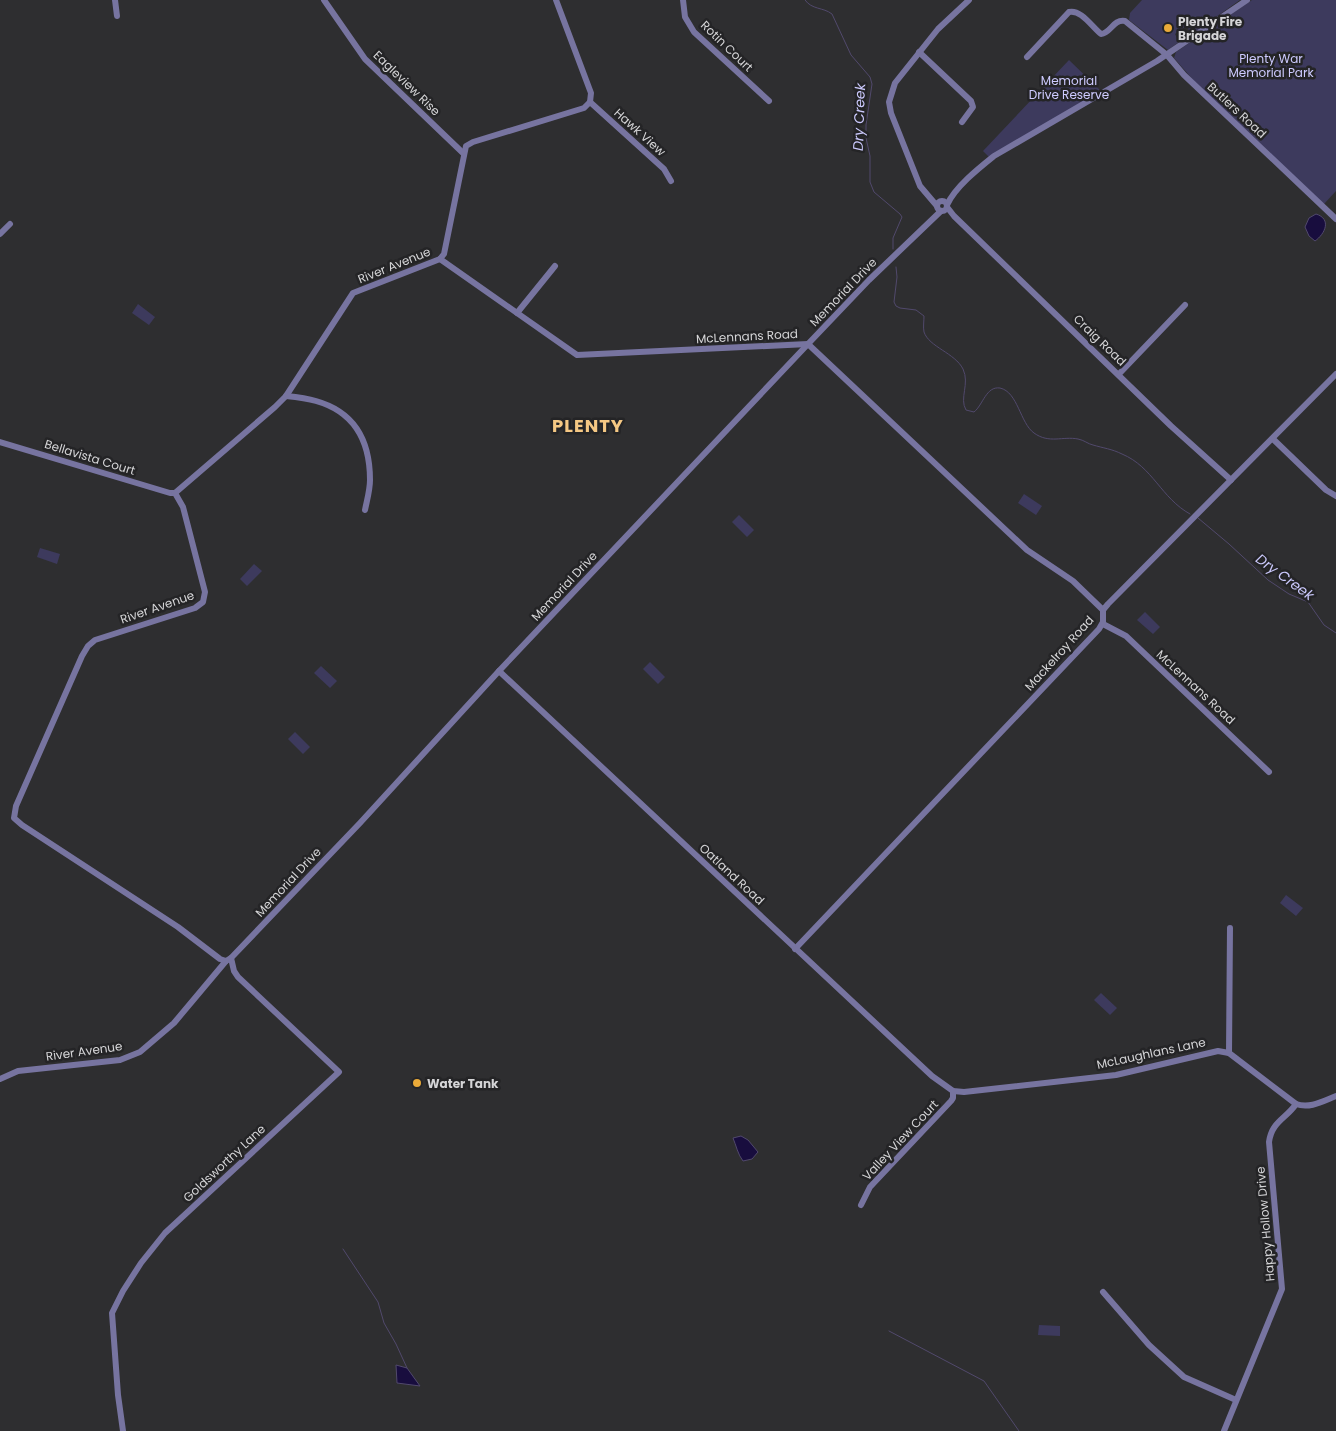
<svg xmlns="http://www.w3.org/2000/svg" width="1336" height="1431" viewBox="0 0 1336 1431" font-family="Poppins,sans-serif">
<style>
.green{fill:#3d3a5d}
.water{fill:#180d3e;stroke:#51496c}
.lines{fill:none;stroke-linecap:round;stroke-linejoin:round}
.stream{stroke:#51496c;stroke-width:1}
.minor{stroke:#7774a0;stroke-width:6}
.poi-dot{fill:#eaaa39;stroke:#242426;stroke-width:2}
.labels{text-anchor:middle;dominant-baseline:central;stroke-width:5;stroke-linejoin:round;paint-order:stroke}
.poi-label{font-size:12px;font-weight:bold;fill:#d5d5d7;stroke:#242426;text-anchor:start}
.street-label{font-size:12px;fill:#d5d5d7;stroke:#242426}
.park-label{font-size:12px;fill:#cecbff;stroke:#242426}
.water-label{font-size:14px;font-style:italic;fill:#cbc9fc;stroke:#242426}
.district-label{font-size:18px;font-weight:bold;letter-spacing:1px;fill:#f5c884;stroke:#242426}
</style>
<rect width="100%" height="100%" fill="#2e2e30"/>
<!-- green -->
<g class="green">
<polygon points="1142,0 1240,0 1192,34 1186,26 1175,34 1179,42 1168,50 1129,20 1130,13"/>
<polygon points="1252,0 1336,0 1336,191 1324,204 1195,82 1174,58 1176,52"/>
<polygon points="1069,60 1101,91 989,157 983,151"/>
<polygon points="138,304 155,317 149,325 132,313"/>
<polygon points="1024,494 1042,506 1036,515 1018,503"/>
<polygon points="739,515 754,530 747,537 732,522"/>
<polygon points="40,548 60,554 57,564 37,557"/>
<polygon points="254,564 262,571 247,586 240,579"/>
<polygon points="1145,612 1160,627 1153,634 1137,620"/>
<polygon points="650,662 665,677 658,684 643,669"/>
<polygon points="321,666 337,681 330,688 314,673"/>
<polygon points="295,732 310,747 303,754 288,739"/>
<polygon points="1286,895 1303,908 1296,916 1280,903"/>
<polygon points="1101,993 1117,1008 1110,1015 1094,1000"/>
<polygon points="1039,1325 1060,1326 1060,1336 1038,1335"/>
</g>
<!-- water -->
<g class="water">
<path d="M1316 214C1332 219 1325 234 1315 241L1309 236 1305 227 1309 218Z"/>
<path d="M741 1136 748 1140 758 1152 752 1159 743 1161C738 1155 736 1145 733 1138Z"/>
<polygon points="396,1365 407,1368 420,1386 397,1383"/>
</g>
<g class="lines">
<!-- stream -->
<g class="stream">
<path d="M805 0C812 10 823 7 832 14L851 55 870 77 872 84 866 125V138L870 156V182L874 192 900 214 902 217 893 238V249"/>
<path d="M896 267 897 277 894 302 896 306 900 308 916 310 924 316C924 321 923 327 924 332 929 347 955 353 963 369 970 384 959 398 966 410L974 412C983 405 986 386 1000 388 1018 392 1020 423 1034 433 1049 444 1063 436 1078 439 1084 440 1088 444 1093 445 1103 448 1112 449 1122 454 1153 467 1161 498 1190 514"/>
<polyline points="1198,518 1229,544 1268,580 1289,594 1308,602 1324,625 1336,633"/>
<polyline points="343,1249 378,1302 384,1323 396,1344 407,1368"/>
<polyline points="889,1331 984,1381 1019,1431"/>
</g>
<!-- minor -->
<g class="minor">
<polyline points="115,0 117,16"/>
<polyline points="324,0 365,59 463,153"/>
<polyline points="683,0 685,17 694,32 769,101"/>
<polyline points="919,52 971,101 973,107 962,122"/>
<path d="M1027 57 1069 12C1081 9 1092 27 1101 34 1111 33 1113 19 1125 21L1167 55 1184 75 1336 219"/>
<polyline points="590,102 664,169 671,181"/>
<circle cx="942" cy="206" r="5"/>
<path d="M947 205C955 187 979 168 994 156L1157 61 1247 0"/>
<polyline points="937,206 920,186 891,113 889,102 895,83 938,29 969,0"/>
<polyline points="947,207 954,216 1171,426 1231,480"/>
<polyline points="0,234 10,224"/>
<polyline points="440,259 577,355 808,344 1027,550 1073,581 1103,610"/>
<polyline points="517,313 555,266"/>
<polyline points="1119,374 1185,305"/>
<path d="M286 396C296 397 306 398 316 401 355 412 370 442 370 480 370 490 367 500 365 510"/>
<polyline points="1273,439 1326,490 1336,496"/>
<polyline points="0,442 170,493 175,493"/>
<polyline points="175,493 275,407 286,396 353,293 440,259 444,254 466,146 473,142 584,108 590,102 591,93 556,0"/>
<polyline points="175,493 183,507 205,592 203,602 195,608 95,640 88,646 82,656 16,806 14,818 22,825 178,927 220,959 226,961"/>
<polyline points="1103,624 1126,636 1269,772"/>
<path d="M499 671 932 1076 953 1091 964 1092 1116 1075 1218 1051 1229 1053 1296 1104C1310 1109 1323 1101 1336 1096"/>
<polyline points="795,949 1099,629 1103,622 1103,610 1108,604 1336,374"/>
<polyline points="1229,1053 1230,928"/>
<polyline points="0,1079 18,1071 120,1060 140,1052 174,1023 226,961 231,958 360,823 499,671 808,344 869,280 941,211"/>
<polyline points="861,1205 870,1187 951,1101 953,1098 953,1091"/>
<polyline points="1103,1292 1149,1345 1184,1377 1236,1400"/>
<polyline points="123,1431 118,1395 112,1313 123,1291 141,1263 165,1233 339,1072 238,977 234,971 231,958"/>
<path d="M1224 1431 1282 1289 1269 1142C1272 1121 1286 1119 1296 1104"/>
</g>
</g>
<!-- markers -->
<g class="poi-dot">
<circle cx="1168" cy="28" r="5"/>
<circle cx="417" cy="1083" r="5"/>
</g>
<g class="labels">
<!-- poi labels -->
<g class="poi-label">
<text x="1178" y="21">Plenty Fire<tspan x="1178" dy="14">Brigade</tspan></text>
<text x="427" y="1083">Water Tank</text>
</g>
<!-- street labels -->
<g class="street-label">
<text transform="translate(727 46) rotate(44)">Rotin Court</text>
<text transform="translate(407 83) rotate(44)">Eagleview Rise</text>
<text transform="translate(1237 110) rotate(43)">Butlers Road</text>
<text transform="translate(640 132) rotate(42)">Hawk View</text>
<text transform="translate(394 265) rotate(-22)">River Avenue</text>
<text transform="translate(843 292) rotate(-46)">Memorial Drive</text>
<text transform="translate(747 336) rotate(-3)">McLennans Road</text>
<text transform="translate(1100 340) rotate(44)">Craig Road</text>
<text transform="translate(90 457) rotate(17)">Bellavista Court</text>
<text transform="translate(564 586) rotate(-47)">Memorial Drive</text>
<text transform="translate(157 607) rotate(-19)">River Avenue</text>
<text transform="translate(1059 653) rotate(-48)">Mackelroy Road</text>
<text transform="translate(1196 687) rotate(43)">McLennans Road</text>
<text transform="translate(732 874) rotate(43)">Oatland Road</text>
<text transform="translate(288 882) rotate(-47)">Memorial Drive</text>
<text transform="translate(84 1051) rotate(-8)">River Avenue</text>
<text transform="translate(1151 1053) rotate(-12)">McLaughlans Lane</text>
<text transform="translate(900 1140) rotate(-47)">Valley View Court</text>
<text transform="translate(224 1163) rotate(-43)">Goldsworthy Lane</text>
<text transform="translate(1265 1224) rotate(-95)">Happy Hollow Drive</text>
</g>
<!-- park labels -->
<g class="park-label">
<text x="1271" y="58">Plenty War<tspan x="1271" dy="14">Memorial Park</tspan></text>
<text x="1069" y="80">Memorial<tspan x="1069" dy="14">Drive Reserve</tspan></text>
</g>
<!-- water labels -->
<g class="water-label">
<text transform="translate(859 117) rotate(-88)">Dry Creek</text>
<text transform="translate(1285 577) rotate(36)">Dry Creek</text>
</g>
<!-- district labels -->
<g class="district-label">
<text x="588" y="425">PLENTY</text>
</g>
</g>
</svg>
